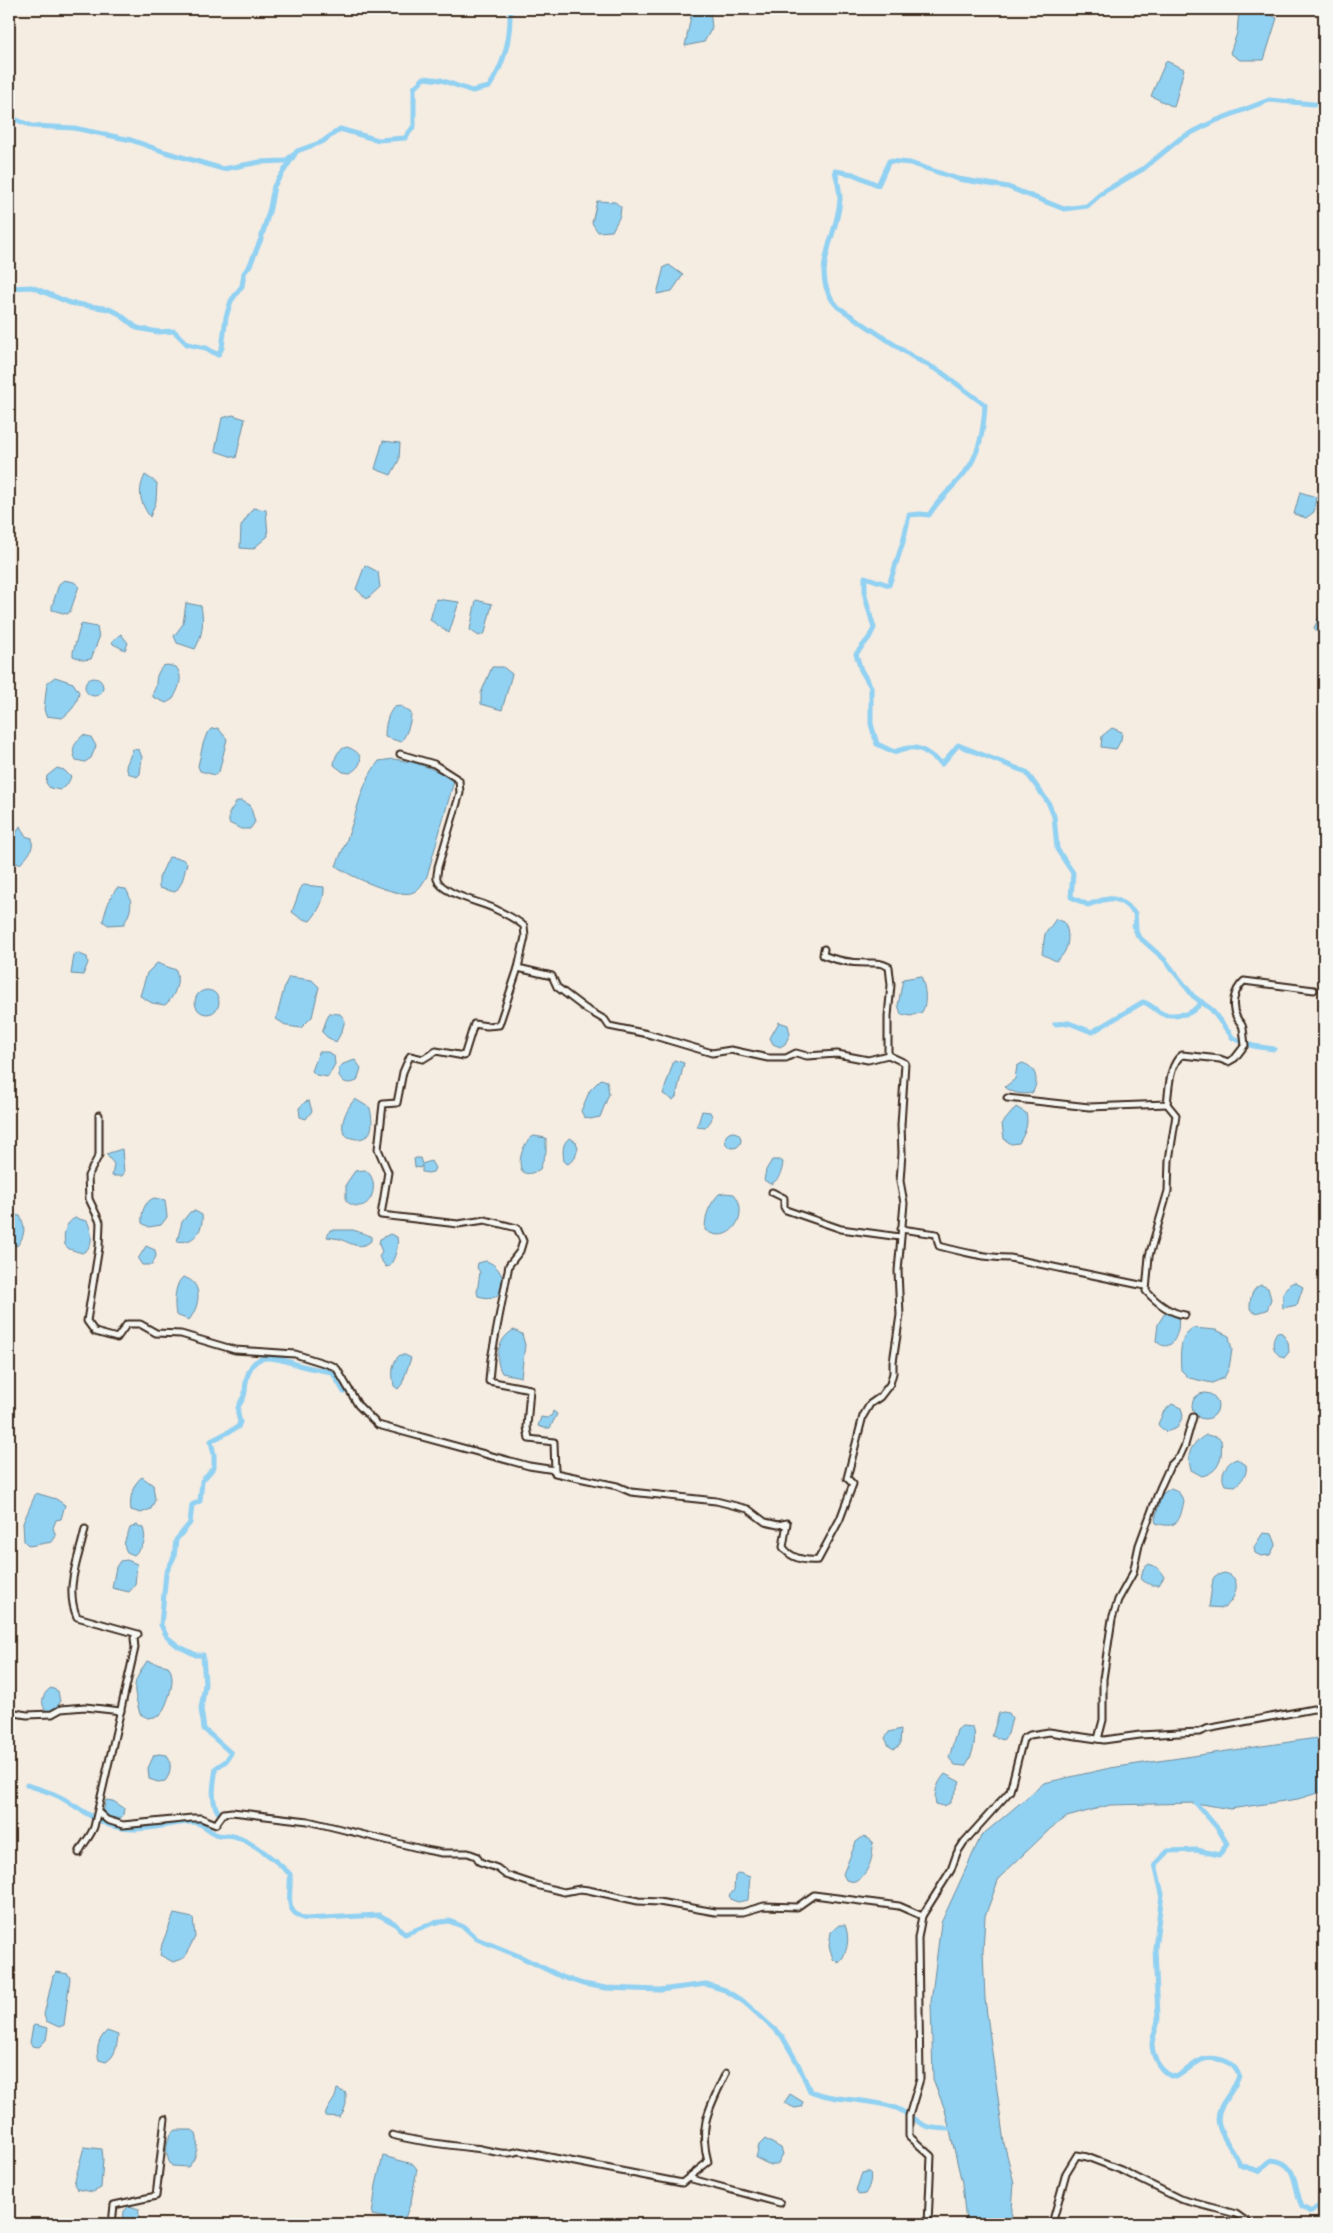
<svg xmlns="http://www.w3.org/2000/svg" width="1333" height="2233" viewBox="0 0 1333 2233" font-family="'Gochi Hand',sans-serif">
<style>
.water{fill:#91d1f2;stroke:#6f8e9d}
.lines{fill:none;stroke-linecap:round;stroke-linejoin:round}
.canal{stroke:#91d1f2;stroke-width:5}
.street-casing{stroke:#3b2a1e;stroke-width:9}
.street{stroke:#f6f6f2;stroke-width:5}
</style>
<rect width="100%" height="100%" fill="#f5ece2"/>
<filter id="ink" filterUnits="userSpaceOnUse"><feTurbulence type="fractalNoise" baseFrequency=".02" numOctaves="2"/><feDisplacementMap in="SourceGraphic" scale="10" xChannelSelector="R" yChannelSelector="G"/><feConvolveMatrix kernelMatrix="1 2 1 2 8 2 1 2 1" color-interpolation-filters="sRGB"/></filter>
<g filter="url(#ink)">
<!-- water -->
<g class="water">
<polygon points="698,9 710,9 712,28 704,42 685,46 691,16"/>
<polygon points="1242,9 1259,9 1277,18 1264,60 1240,60 1230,53 1237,33 1239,10"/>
<polygon points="1166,61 1184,69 1174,107 1151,96"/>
<polygon points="597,201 615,202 621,207 620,216 612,231 598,232 592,223"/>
<polygon points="669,265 683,275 672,291 657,294 664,267"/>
<polygon points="233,415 245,419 236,458 215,451 222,418"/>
<polygon points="383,441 400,443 399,460 391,475 375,469"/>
<path d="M145 475 157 483 156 501 150 517C140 502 137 492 145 475Z"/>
<polygon points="1300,492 1316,497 1314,512 1306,518 1294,514"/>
<polygon points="253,508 266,510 268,536 253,549 240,548 241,526"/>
<polygon points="365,565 378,572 380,587 367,599 356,589"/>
<polygon points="64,580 74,582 79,586 70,612 67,614 52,610 52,606 59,584"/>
<polygon points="436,599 459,602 449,633 430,620"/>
<polygon points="476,600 492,604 485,633 479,636 470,630"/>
<path d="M186 603 201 606C204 621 203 635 195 649L177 643 174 636 183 624Z"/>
<polygon points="1324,607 1324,641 1314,628"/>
<polygon points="81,624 97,627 99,638 91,659 83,660 73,656 73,652"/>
<polygon points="121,634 128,643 125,650 113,644 112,641"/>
<path d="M167 665 176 667C184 677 179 688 173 699L166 703 153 697C152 692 155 690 156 685 156 677 157 673 163 666Z"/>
<polygon points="492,667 503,667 512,674 502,710 481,704 481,693"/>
<path d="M55 677 73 683 79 692C77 704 72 711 62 718L46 716 44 709 47 683Z"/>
<circle cx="94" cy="687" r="9"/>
<path d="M401 706 411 713C411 722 407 734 401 742L385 737C385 726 387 715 394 707Z"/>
<polygon points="218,728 227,739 219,772 215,775 200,771 198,766 203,744 207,733 211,729"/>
<polygon points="1112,728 1122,732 1121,740 1116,749 1101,747 1102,736"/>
<path d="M83 735 91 737 96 746 91 758 85 762 76 760C70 748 75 744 83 735Z"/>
<path d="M347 747C364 753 365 764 350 773L343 772 334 765C335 756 338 749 347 747Z"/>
<polygon points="133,749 139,750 142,757 140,774 137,777 128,773 126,766"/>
<path d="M393 759C416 762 435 768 454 781L427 876C423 883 419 891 411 893 396 897 349 876 336 866 340 855 346 844 349 833 359 806 361 784 379 761Z"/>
<polygon points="57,768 64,770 71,777 67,785 60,790 50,788 46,783 47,776"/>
<polygon points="237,801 242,801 250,805 255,822 250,829 241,829 229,823 229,813"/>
<path d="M20 826 25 836 32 838C34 850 28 856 20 864L9 862V848Z"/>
<path d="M169 857 182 859 187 863C184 874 183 884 175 892L159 888V878Z"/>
<path d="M304 885 324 887C325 900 318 912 310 921L300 918 292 912 301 887Z"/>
<path d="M117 888 126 889C134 903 131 911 124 924L108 925 103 921C106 909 109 898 117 888Z"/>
<path d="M1056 919 1064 922C1071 934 1069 953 1056 961L1042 954 1045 934Z"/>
<polygon points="77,953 87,957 88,963 83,975 71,974 74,955"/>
<path d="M157 963 176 970C180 982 175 997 165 1005L152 1003 140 996 147 973Z"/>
<path d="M921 976C925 986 928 1002 922 1012L911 1016 901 1014 898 1005 903 979Z"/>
<polygon points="289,977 312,980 319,987 312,1017 301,1028 287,1026 276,1019 285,985"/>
<circle cx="207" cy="1002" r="12"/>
<polygon points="329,1013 340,1014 345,1020 342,1031 336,1042 327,1037 322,1032"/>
<polygon points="779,1022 788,1025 790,1034 785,1044 780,1047 773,1044 770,1038"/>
<polygon points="319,1052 328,1052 334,1056 335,1064 328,1077 316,1075 312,1071"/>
<path d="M355 1060 361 1068 357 1081C350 1084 344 1084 339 1077V1068L343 1064Z"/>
<polygon points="674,1060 684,1063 676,1097 673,1100 663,1094"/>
<path d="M1022 1063C1036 1066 1040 1082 1032 1093 1022 1095 1012 1093 1005 1087L1015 1079 1017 1066Z"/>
<polygon points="601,1079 607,1081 609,1094 600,1117 590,1119 584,1117 581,1111 590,1090"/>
<path d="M355 1099 370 1108C373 1122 375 1139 356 1139 352 1138 348 1138 345 1134 338 1125 348 1106 355 1099Z"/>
<polygon points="309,1101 312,1111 306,1119 300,1117 299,1108 305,1102"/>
<path d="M1016 1107 1026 1113C1029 1124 1025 1133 1019 1143L1011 1144 1004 1139 1002 1124Z"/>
<path d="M702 1111 710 1112C715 1119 709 1123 705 1128L697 1127Z"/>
<circle cx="733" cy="1140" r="8"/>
<path d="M534 1136 546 1138V1152L540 1169C510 1188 519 1142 534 1136Z"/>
<path d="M570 1138 576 1142 578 1148 575 1158 568 1164 564 1162C563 1153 561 1143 570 1138Z"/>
<polygon points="122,1149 124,1173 122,1176 112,1176 114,1164 106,1154"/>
<polygon points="416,1158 420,1158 422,1164 431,1161 435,1168 433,1172 428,1173 422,1172 422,1165 420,1168 415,1167 414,1159"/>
<path d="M772 1160H780L783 1162C782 1172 779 1181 770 1184L764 1180 766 1170Z"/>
<path d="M365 1170C383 1181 370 1220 346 1201V1184L355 1171Z"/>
<path d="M724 1193 734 1194C751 1213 730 1248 705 1230 705 1215 709 1205 719 1194Z"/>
<path d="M154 1198 165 1200 167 1217 161 1225 149 1227 142 1223C141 1213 144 1202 154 1198Z"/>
<path d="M195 1211 202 1215C204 1230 193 1245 177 1241L182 1222 190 1212Z"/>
<path d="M9 1214 20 1216C26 1227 25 1236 17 1246L9 1242Z"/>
<path d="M75 1218 87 1221C92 1231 95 1247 82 1253L69 1249 65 1245C63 1234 65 1223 75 1218Z"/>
<path d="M330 1230H353L371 1236V1241C360 1250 352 1244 340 1239 336 1238 331 1238 327 1237Z"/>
<path d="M390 1234 397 1237C399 1247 395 1257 390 1266L386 1267 379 1257 382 1252 379 1244 380 1239Z"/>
<polygon points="146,1246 155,1250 156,1256 152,1265 142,1265 138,1259"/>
<path d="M486 1261C509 1268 511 1306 478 1296L477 1292 480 1272 477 1268 478 1263Z"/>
<path d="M183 1277C204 1282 200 1306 189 1320L176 1315C174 1304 174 1284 183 1277Z"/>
<path d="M1294 1282 1303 1287 1297 1305 1283 1308C1282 1296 1282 1288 1294 1282Z"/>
<path d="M1261 1285 1268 1288 1271 1299 1267 1310 1255 1313 1250 1309C1250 1299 1251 1289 1261 1285Z"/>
<path d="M1165 1313 1178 1316C1181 1329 1173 1357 1156 1341L1158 1324Z"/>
<path d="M1193 1328 1216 1330 1229 1336 1232 1350 1229 1368 1224 1378 1212 1383 1189 1378 1181 1370C1180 1356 1179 1335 1193 1328Z"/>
<path d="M514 1330 522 1334 525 1345 521 1377 502 1373C493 1358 499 1337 514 1330Z"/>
<path d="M1277 1332 1282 1333 1288 1342 1289 1352 1284 1358C1273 1354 1270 1342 1277 1332Z"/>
<path d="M400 1355H405L411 1358 402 1384 398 1389 394 1386C392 1375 391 1362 400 1355Z"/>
<circle cx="1205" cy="1406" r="13"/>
<polygon points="1172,1404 1181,1408 1183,1416 1177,1428 1166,1432 1161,1429 1158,1424 1164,1411"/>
<polygon points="553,1411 557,1414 550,1428 544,1428 538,1426 541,1417 547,1418 552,1415"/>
<path d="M1206 1435 1217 1437 1221 1440C1223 1457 1220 1472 1202 1476L1191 1470C1186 1453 1191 1444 1206 1435Z"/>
<path d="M1237 1459 1246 1465C1248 1474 1242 1481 1235 1486L1225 1485C1219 1475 1226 1462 1237 1459Z"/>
<path d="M142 1477 153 1485 155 1500 151 1509 141 1513 131 1510C129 1499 133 1483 142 1477Z"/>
<path d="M1171 1488 1178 1491 1184 1501C1180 1520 1178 1530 1156 1523L1155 1519 1162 1494Z"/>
<polygon points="36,1493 56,1499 65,1505 61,1519 56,1520 53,1528 56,1536 52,1542 29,1546 24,1541 23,1523"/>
<path d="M137 1525 143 1528C147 1541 144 1546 134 1555L127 1552C121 1543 127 1538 130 1528Z"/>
<polygon points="1263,1533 1272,1534 1276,1544 1270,1555 1261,1556 1255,1553 1254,1547"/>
<polygon points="127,1560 137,1564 135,1585 129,1592 112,1588 116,1567 120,1561"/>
<polygon points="1149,1564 1158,1568 1164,1577 1159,1585 1151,1585 1141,1580 1143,1569"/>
<path d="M1224 1573C1244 1576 1236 1600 1224 1608L1209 1607 1213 1579 1215 1576Z"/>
<path d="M147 1661 168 1666C178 1679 167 1704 160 1716L148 1718 140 1714C133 1687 131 1685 147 1661Z"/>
<path d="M51 1688 58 1691 60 1702 55 1711 48 1712C39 1706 42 1693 51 1688Z"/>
<polygon points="1003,1712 1009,1713 1012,1718 1008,1734 1003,1740 992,1736 999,1713"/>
<path d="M962 1726 973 1727C977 1739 973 1756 965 1766L955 1765 949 1758 957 1730Z"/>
<polygon points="901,1729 900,1745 894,1749 889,1746 885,1738 889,1732"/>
<polygon points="1324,1737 1324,1791 1298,1799 1230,1809 1196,1803 1110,1805 1067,1817 1051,1828 999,1878 985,1916 983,1951 985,1999 1004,2143 1014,2183 1011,2224 966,2224 962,2183 945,2110 933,2079 931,2002 941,1923 981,1836 1044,1783 1110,1768"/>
<path d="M159 1754 167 1755C172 1763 171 1774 165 1781L158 1782 149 1779 148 1768 154 1755Z"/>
<path d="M945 1774 960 1782 950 1803 944 1806 936 1804C933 1793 938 1782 945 1774Z"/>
<polygon points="106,1800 113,1801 124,1808 123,1815 120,1819 107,1816 103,1812"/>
<path d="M864 1836 872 1841C875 1856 868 1875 855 1882L846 1880 843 1874 856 1842Z"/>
<polygon points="739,1873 750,1877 748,1900 738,1902 732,1900 729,1896 734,1890 735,1876"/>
<polygon points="174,1914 193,1918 195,1937 184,1958 173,1962 160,1955 162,1944"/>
<path d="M839 1925H845C850 1938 848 1952 839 1963L833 1959 829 1946 831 1932Z"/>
<polygon points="57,1972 68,1974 70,1978 64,2025 59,2027 46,2021 44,2015 53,1976"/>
<polygon points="35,2025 48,2028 46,2040 39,2047 32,2046 30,2043 33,2026"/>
<path d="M107 2031 118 2035C117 2045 116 2056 106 2062L99 2060C95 2050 99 2038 107 2031Z"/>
<path d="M337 2089 346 2093V2104L343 2113 340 2117 325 2116C328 2104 335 2103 337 2089Z"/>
<polygon points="790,2094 803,2102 801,2107 795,2108 784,2103"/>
<path d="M175 2130H192L196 2133C199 2143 197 2159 188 2167L172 2166C164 2157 165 2137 175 2130Z"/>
<polygon points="765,2139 781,2148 783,2154 777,2165 770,2165 756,2158 759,2145"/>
<polygon points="84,2147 102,2149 103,2159 101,2188 93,2192 77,2189 74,2184"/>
<polygon points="383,2156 413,2164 417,2169 411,2202 405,2218 391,2219 372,2215 376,2185"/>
<path d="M867 2172H870C872 2180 869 2188 865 2194L859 2195 856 2190 862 2173Z"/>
<polygon points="129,2206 139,2209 138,2224 123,2224 124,2211"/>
</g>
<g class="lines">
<!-- canal -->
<g class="canal">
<polyline points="9,117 32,126 74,128 131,140 165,152 223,169 260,162 285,161 293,155"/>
<path d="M9 288 32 287 70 303 109 309 118 313 137 328 158 332 174 331 187 344 206 348 218 355 222 348 226 317 231 301 242 286 244 273 250 265 261 239 270 208 274 186 297 151 322 142 340 129 378 140 405 138 414 126V88L424 78 441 80 472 91 489 87C505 63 511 37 510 9"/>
<polyline points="1134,926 1138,936 1165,960 1193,996 1211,1009 1233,1038 1253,1046 1274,1049"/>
<path d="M1136 929 1135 913C1116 895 1112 896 1088 905L1071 897 1073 873 1057 849 1054 816 1048 802 1026 772 958 745 942 764C923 749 918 743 894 752L877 744 871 724V687L861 670 856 654 869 638 874 628 865 596V577L889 585 903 542 909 515 921 514 929 515C940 497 954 487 966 471 980 453 984 427 985 405L941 372 913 357 838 307C806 273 839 236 840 198 840 190 837 180 835 171L853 174 878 185 889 161 910 163 958 179 1008 187 1064 209 1087 206 1103 192 1143 169 1181 138 1215 121 1269 100 1324 105"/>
<path d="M1055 1024 1069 1023 1092 1032 1143 1002C1150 1004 1153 1008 1159 1012 1164 1015 1166 1015 1171 1015 1188 1014 1189 1016 1202 1002"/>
<path d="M27 1785C39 1789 51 1792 62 1798 77 1807 93 1819 109 1825 137 1835 164 1823 192 1822 202 1822 208 1830 215 1834 222 1837 227 1834 234 1836 256 1844 273 1858 290 1874 292 1894 282 1911 305 1919L379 1915 394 1923 405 1934 433 1923 449 1921 464 1927 477 1939 519 1956 562 1977 583 1984 606 1988 660 1990 706 1984 725 1990 744 2002 782 2036 798 2064 810 2091C837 2102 868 2098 896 2108 907 2112 915 2122 926 2126 934 2129 943 2129 952 2129"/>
<path d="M1196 1803 1219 1830 1227 1844 1219 1855 1197 1850 1168 1851 1155 1864 1162 1894 1155 1948 1158 2018C1158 2027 1152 2036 1152 2045 1153 2059 1162 2075 1176 2077 1194 2067 1200 2053 1222 2060 1231 2063 1236 2067 1239 2076 1235 2088 1227 2096 1221 2107 1210 2128 1233 2147 1240 2165L1259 2171 1271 2160C1299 2162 1293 2187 1302 2207L1311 2212 1324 2202"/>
<path d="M218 1812C210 1800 214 1781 216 1768L226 1761 231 1753 204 1729 201 1709 205 1684 203 1655H196L178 1646 167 1637 161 1625 166 1573 174 1557 176 1540 190 1523 192 1505 200 1501 202 1481 214 1467V1455L211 1441 238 1427 240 1422C233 1401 244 1405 245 1391 248 1351 267 1354 298 1365 309 1368 321 1370 332 1372L344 1392"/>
</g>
<defs>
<g id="street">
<path d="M400 754 434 764 459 780 460 793 438 867C438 871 436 876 437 879 441 894 481 902 493 908 503 913 515 918 524 926L525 937 518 968 552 976 557 987 586 1009 605 1020 609 1026 648 1034 712 1053 731 1050 768 1058H786L796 1053 807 1056 837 1054 868 1060 888 1055V1016L891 985 889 967C880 962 876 963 866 963 852 963 837 961 823 955L824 949"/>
<path d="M518 968 499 1025 487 1026 474 1024 464 1056 436 1051 423 1059 410 1056 403 1072 397 1103 383 1104 378 1149 388 1172 381 1215 458 1224 485 1220 517 1228 523 1241 520 1251 509 1265 491 1359 489 1381 530 1389 527 1427 529 1439 554 1442 555 1473 617 1486 631 1492 716 1501 748 1509 765 1522 778 1525 787 1523 783 1547C791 1559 804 1561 818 1560L840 1519 853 1484 847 1478 863 1416 870 1404 880 1397 890 1384 893 1373V1362L900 1315 898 1271 904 1203 900 1181 902 1153 901 1125 905 1063 888 1055"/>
<path d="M1007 1098 1089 1107 1167 1104C1169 1089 1169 1064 1182 1055L1220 1059 1228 1062 1235 1058 1245 1045C1244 1039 1244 1034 1243 1029 1243 1024 1239 1022 1237 1018 1230 1006 1234 990 1244 981L1314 990"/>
<path d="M1167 1104 1176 1115 1169 1160 1168 1191 1149 1256 1146 1291C1157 1303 1169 1313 1185 1315"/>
<polyline points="99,1115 99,1155 88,1176 89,1199 100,1222 99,1247 87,1321 95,1332 117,1338 127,1324 140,1324 156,1333 181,1334 235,1350 295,1354 333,1366 337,1369 358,1405 378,1425 529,1466 555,1470"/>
<polyline points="772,1192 784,1198 784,1207 786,1210 841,1229 900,1237"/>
<path d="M901 1229 936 1234 939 1246C962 1252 986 1258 1010 1258L1145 1286"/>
<polyline points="9,1712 27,1715 52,1714 61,1709 85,1707 121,1711"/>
<polyline points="1098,1739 1103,1720 1103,1679 1112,1619 1118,1600 1133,1573 1139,1545 1160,1488 1170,1466 1180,1456 1185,1445 1193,1417"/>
<polyline points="98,1812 107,1820 123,1825 192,1818 201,1818 216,1824 224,1813 232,1812 308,1821 426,1850 442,1853 468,1853 476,1856 480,1862 497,1868 506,1875 536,1885 564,1892 580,1889 588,1890 638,1901 659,1902 715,1912 743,1912 764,1906 797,1907 814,1895 899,1906 922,1916"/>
<path d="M79 1853C83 1843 90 1838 94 1827L135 1648 134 1638 138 1634 77 1617C64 1587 79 1559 85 1529"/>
<path d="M392 2135C419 2142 446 2145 473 2148 489 2149 503 2157 519 2151L682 2183 688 2178 780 2203"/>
<path d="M688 2178 708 2162C698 2124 710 2107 726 2073"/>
<polyline points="112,2224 114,2205 156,2196 165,2119"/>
<polyline points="928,2224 931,2156 909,2136 909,2116 920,2079 918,1938 922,1916 951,1870 957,1853 964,1842 1010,1791 1023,1739 1030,1735 1049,1732 1104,1740 1140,1735 1199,1732 1206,1729 1324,1707"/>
<polyline points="1052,2224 1066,2173 1077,2155 1087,2157 1121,2170 1180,2199 1236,2214 1250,2224"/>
</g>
</defs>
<!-- street casing -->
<use href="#street" class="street-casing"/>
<!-- street -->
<use href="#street" class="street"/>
</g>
</g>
<!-- margin -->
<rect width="1333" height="2233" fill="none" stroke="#f6f6f2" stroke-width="30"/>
<rect x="15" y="15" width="1303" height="2203" fill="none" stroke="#3b2a1e" stroke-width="2" filter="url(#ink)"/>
</svg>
